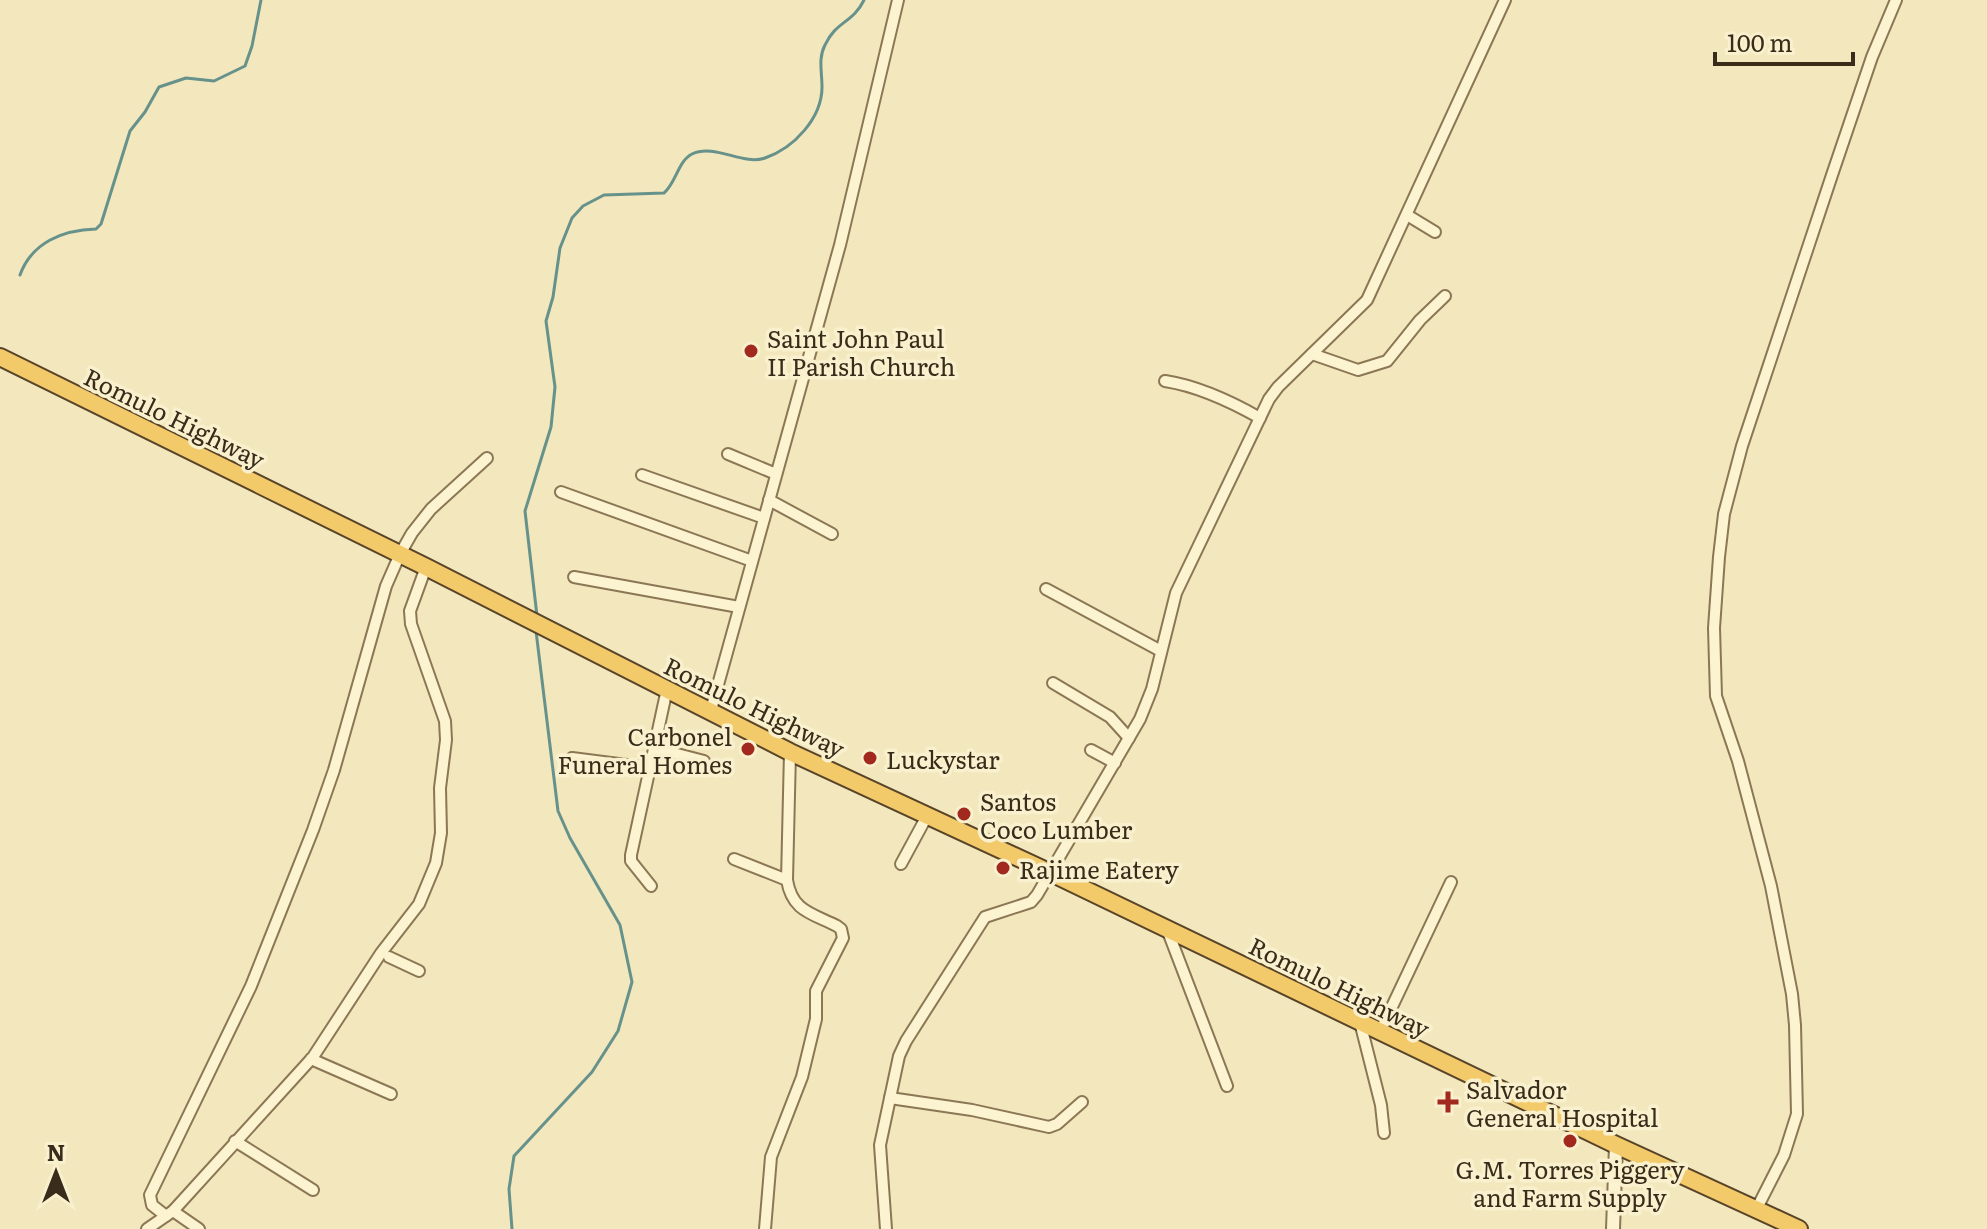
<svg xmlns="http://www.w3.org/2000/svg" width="1987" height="1229" viewBox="0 0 1987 1229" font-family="Literata,serif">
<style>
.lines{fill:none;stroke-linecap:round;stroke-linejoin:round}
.stream{stroke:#67928b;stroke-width:3}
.minor-casing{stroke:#8c7754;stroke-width:14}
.tertiary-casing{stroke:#8c7754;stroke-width:16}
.trunk-casing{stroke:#594429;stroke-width:20}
.minor{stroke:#fcf3d1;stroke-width:10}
.tertiary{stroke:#fcf3d1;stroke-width:12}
.trunk{stroke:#f3ca6a;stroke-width:16}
.poi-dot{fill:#a1291e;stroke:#f9f0cd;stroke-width:3}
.labels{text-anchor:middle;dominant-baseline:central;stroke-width:7;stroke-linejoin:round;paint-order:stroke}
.poi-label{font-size:24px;fill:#392c1a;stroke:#f9f0cd;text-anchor:start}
.street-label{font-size:24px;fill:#392c1a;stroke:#f9f0cd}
</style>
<rect width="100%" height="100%" fill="#f2e7bd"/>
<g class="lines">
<!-- stream -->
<g class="stream">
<path d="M20 275C32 242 63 230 96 229L101 224 130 131 145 112 159 87 186 78 214 81 245 66 252 46 261 0"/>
<path d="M537 616 525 511 551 427 555 387 546 321 553 297 560 248 572 218 583 206 604 195 664 193C676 183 678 161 692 154 715 143 743 166 765 158 794 148 822 118 822 87 822 72 818 58 825 45 836 21 853 23 864 0"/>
<polyline points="512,1229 509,1189 514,1156 592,1072 618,1031 632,982 620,925 570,838 558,811 536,631"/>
</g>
<defs>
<g id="minor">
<polyline points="1407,215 1435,232"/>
<polyline points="1312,354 1358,370 1387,361 1420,320 1445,296"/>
<path d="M1165 381C1198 386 1230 401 1260 418"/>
<polyline points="728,454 776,474"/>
<polyline points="642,475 764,518"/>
<polyline points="561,492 752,561"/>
<polyline points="769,500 832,534"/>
<polyline points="574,577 739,607"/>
<polyline points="1046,589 1161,651"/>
<polyline points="1053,683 1110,717 1129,738"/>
<polyline points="711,710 840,245 898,0"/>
<polyline points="654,748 704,761"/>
<polyline points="1091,750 1115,763"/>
<polyline points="572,758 650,768"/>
<polyline points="734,859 787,880"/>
<polyline points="901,864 927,816"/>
<polyline points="651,886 631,861 631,855 667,689"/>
<polyline points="1167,929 1227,1086"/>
<polyline points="389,957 419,971"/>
<polyline points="1360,1022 1381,1105 1384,1133"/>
<polyline points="1380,1032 1451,882"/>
<polyline points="311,1059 391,1094"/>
<polyline points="890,1098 972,1110 1049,1127 1057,1124 1082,1102"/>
<polyline points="235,1141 313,1190"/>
<polyline points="1756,1210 1784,1155 1797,1114 1795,1025 1792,994 1771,886 1738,761 1716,696 1714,628 1719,557 1724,514 1742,446 1832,175 1872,57 1896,0"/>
<polyline points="173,1211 199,1229"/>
<polyline points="166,1216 152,1205 150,1195 251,986 313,830 334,770 386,586 400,554 412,533 431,509 487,458"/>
<polyline points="147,1229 173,1211 313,1057 381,953 419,904 436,863 441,833 440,788 446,740 445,721 411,624 410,611 426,567"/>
<path d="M765 1229 771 1157 802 1077 816 1019V991L843 938 841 929 837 926C811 913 792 911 787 880L790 752"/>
<polyline points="886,1229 880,1145 899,1056 906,1041 985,917 1031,902 1037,895 1140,719 1152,689 1176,593 1269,399 1278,387 1367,300 1505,0"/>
</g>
<polyline id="tertiary" points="1613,1229 1616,1145"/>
<polyline id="trunk" points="0,357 426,567 790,752 1051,873 1616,1145 1799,1229"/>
</defs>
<!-- minor casing -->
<use href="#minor" class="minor-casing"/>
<!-- tertiary casing -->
<use href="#tertiary" class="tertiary-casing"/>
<!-- trunk casing -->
<use href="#trunk" class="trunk-casing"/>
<!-- minor -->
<use href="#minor" class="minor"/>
<!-- tertiary -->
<use href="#tertiary" class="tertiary"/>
<!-- trunk -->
<use href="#trunk" class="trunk"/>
</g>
<!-- markers -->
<g class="poi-dot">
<circle cx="751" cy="351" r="8"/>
<circle cx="748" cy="749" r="8"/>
<circle cx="870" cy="758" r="8"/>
<circle cx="964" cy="814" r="8"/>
<circle cx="1003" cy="868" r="8"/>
<path d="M1444 1090h8v8h8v8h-8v8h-8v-8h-8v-8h8z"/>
<circle cx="1570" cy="1141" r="8"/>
</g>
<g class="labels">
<!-- poi labels -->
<g class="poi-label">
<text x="767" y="337">Saint John Paul<tspan x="767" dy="28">II Parish Church</tspan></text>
<text x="732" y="735" text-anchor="end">Carbonel<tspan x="732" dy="28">Funeral Homes</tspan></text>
<text x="886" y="758">Luckystar</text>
<text x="980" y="800">Santos<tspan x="980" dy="28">Coco Lumber</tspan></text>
<text x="1019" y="868">Rajime Eatery</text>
<text x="1466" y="1088">Salvador<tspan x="1466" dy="28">General Hospital</tspan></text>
<text x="1570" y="1168" text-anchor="middle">G.M. Torres Piggery<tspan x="1570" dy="28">and Farm Supply</tspan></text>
</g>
<!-- street labels -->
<g class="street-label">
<text transform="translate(175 417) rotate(26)">Romulo Highway</text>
<text transform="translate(755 706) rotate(26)">Romulo Highway</text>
<text transform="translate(1340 986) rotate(26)">Romulo Highway</text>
</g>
</g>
<!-- north arrow -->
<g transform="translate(56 1173)" stroke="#f9f0cd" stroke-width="6" paint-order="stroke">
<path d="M0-6L14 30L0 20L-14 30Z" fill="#392c1a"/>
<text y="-12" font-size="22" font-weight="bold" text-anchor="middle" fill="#392c1a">N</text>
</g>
<!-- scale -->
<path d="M1715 52v12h138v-12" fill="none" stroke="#392c1a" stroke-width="4"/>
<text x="1727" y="52" font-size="24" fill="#392c1a" stroke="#f9f0cd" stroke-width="6" paint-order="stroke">100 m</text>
</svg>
